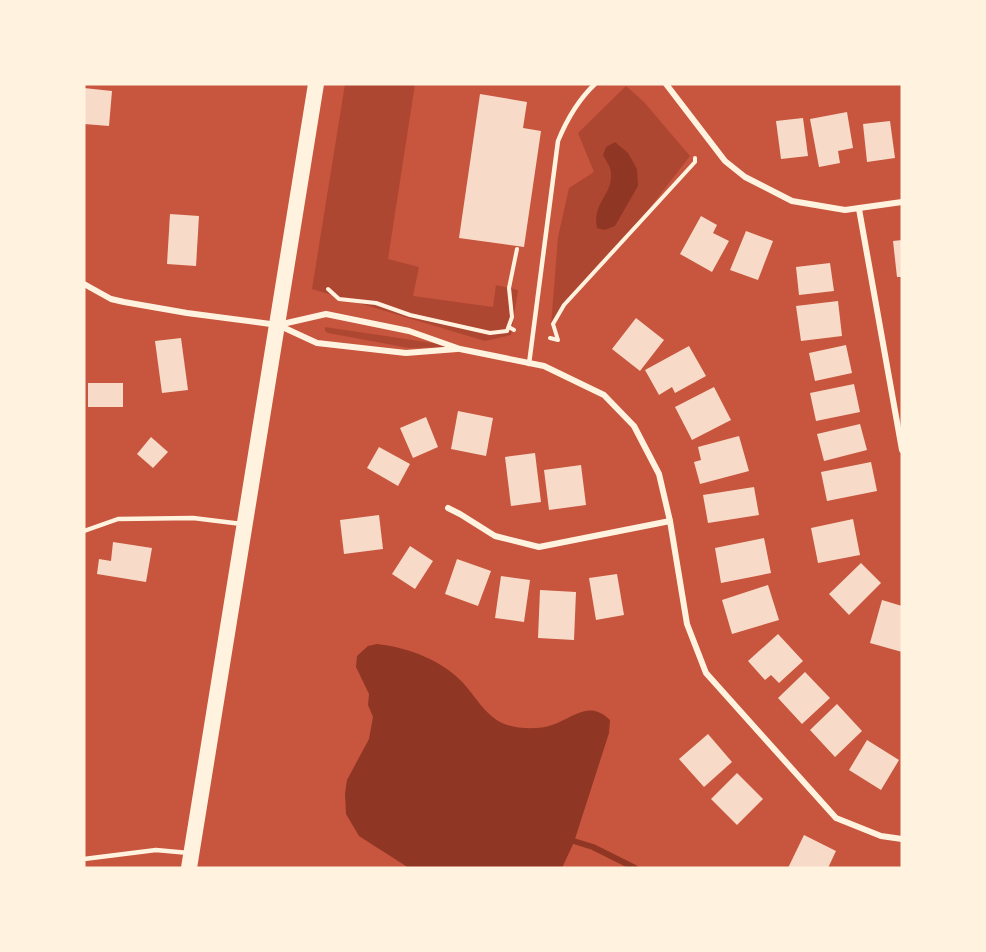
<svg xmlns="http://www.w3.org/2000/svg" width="986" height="952" viewBox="0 0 986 952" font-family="Barlow,sans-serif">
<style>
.green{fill:#ae4732}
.water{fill:#8f3625}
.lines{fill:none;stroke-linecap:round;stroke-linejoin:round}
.stream{stroke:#8f3625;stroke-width:6}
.building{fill:#f7dbc8}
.path{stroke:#fff3e0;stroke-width:4}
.service{stroke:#fff3e0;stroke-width:4.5}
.minor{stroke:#fff3e0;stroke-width:6}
.trunk{stroke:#fff3e0;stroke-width:16}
</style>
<rect width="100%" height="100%" fill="#c8553d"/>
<!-- green -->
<g class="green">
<polygon points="345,84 415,84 388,259 419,267 413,296 493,307 496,285 518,290 511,335 485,341 312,289"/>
<polygon points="626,86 644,102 690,156 642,218 560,308 551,326 558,237 569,188 594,172 578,133"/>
<polygon points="325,327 446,345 446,347 409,348 328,333 325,331"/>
</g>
<!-- water -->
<g class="water">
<path d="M615 142 628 153 637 169 638 186 615 226 604 230 597 228C592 202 613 195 611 173 611 167 606 161 603 155L606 147Z"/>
<path d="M377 644C405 647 436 658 457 677 473 691 482 713 502 723 515 729 538 730 552 725 573 718 589 699 610 720L609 733 574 842 562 868H409L359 836 346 814 345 794 347 780 369 739 373 717 368 705 369 694 356 667 357 656 368 646Z"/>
</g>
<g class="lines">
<!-- stream -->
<polyline class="stream" points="567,839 593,847 635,868"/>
</g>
<!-- building -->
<g class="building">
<polygon points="84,88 112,91 109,126 84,124"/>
<polygon points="480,94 527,102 523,128 541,131 524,247 459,238"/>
<polygon points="847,112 853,148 838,151 840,163 819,167 810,119"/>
<polygon points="803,118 808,156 781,159 776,121"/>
<polygon points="890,121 895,158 867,162 863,124"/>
<polygon points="170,214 199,216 196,266 167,264"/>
<polygon points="701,216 717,225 713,233 729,241 712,272 680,254"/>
<polygon points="746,231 773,241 758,280 730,270"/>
<polygon points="902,240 902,277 897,277 893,241"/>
<polygon points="830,263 834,291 799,295 796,267"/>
<polygon points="838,301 842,336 801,341 796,306"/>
<polygon points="636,318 664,340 640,371 612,349"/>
<polygon points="181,338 188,390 162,393 155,341"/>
<polygon points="846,345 852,373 815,381 809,353"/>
<polygon points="689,346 706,376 675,393 672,387 659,395 645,370"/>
<rect x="88" y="383" width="35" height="24"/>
<polygon points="854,384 860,412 816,421 810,393"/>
<polygon points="714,387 731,420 692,440 675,407"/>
<polygon points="458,411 493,418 486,456 451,449"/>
<polygon points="426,417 438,447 413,458 400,428"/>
<polygon points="860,424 867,450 824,461 817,434"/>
<polygon points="739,436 749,471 700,484 694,462 701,460 698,447"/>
<polygon points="151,437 168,452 153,468 137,454"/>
<polygon points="379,447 410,464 398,486 367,468"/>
<polygon points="535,453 541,502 511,506 505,457"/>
<polygon points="871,462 877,491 827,501 821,472"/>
<polygon points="581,465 586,505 549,510 544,470"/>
<polygon points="754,487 759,515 708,523 703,495"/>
<polygon points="379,515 383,549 344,554 340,520"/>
<polygon points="853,519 860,555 818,563 811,528"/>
<polygon points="764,538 771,573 721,583 715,548"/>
<polygon points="113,542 152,548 146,582 97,574 99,559 111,561"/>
<polygon points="410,546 433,561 415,589 392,574"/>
<polygon points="457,559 491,571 478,606 445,594"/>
<polygon points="861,563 881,583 849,615 829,594"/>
<polygon points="617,574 624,615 596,620 589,578"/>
<polygon points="501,576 530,580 524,622 495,618"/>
<polygon points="768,585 779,620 732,634 722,600"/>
<polygon points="540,590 576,592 574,640 538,638"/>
<polygon points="882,600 902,606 902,652 870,643"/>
<polygon points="778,634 803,661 779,683 771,675 765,680 748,661"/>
<polygon points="805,672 830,698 802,724 778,698"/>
<polygon points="837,704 862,731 835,757 810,730"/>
<polygon points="708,734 732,762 704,787 679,759"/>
<polygon points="867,740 899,760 881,790 849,770"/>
<polygon points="737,773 763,799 737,825 711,799"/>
<polygon points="804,835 836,851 828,868 788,868"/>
</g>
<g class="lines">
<!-- path -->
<g class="path">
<polyline points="328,289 339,299 376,303 410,315 490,333 507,331 512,317 509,288 517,249"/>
<polyline points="509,327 514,330"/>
<polyline points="550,338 558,340 553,324 564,305 695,162 695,158"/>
</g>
<!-- service -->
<g class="service">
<path d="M529 364 558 141C567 119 578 100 595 84"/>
<polyline points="84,531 118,519 193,518 242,524"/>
<polyline points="84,859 156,850 189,853"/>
</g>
<!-- minor -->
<g class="minor">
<polyline points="666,84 725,161 745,177 792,201 845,210 902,202"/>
<polyline points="859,209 902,450"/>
<polyline points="84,284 111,299 124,302 187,313 278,325 317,343 406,353 457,349"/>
<polyline points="278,325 326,314 409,331 460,349 544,366 604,395 634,426 659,474 670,521 687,624 706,673 836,818 881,836 902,839"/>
<polyline points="448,508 460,514 495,536 539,547 670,521"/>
</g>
<!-- trunk -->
<polyline class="trunk" points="189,868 316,84"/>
</g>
<!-- border -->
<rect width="986" height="952" fill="none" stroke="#fff3e0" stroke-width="171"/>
</svg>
